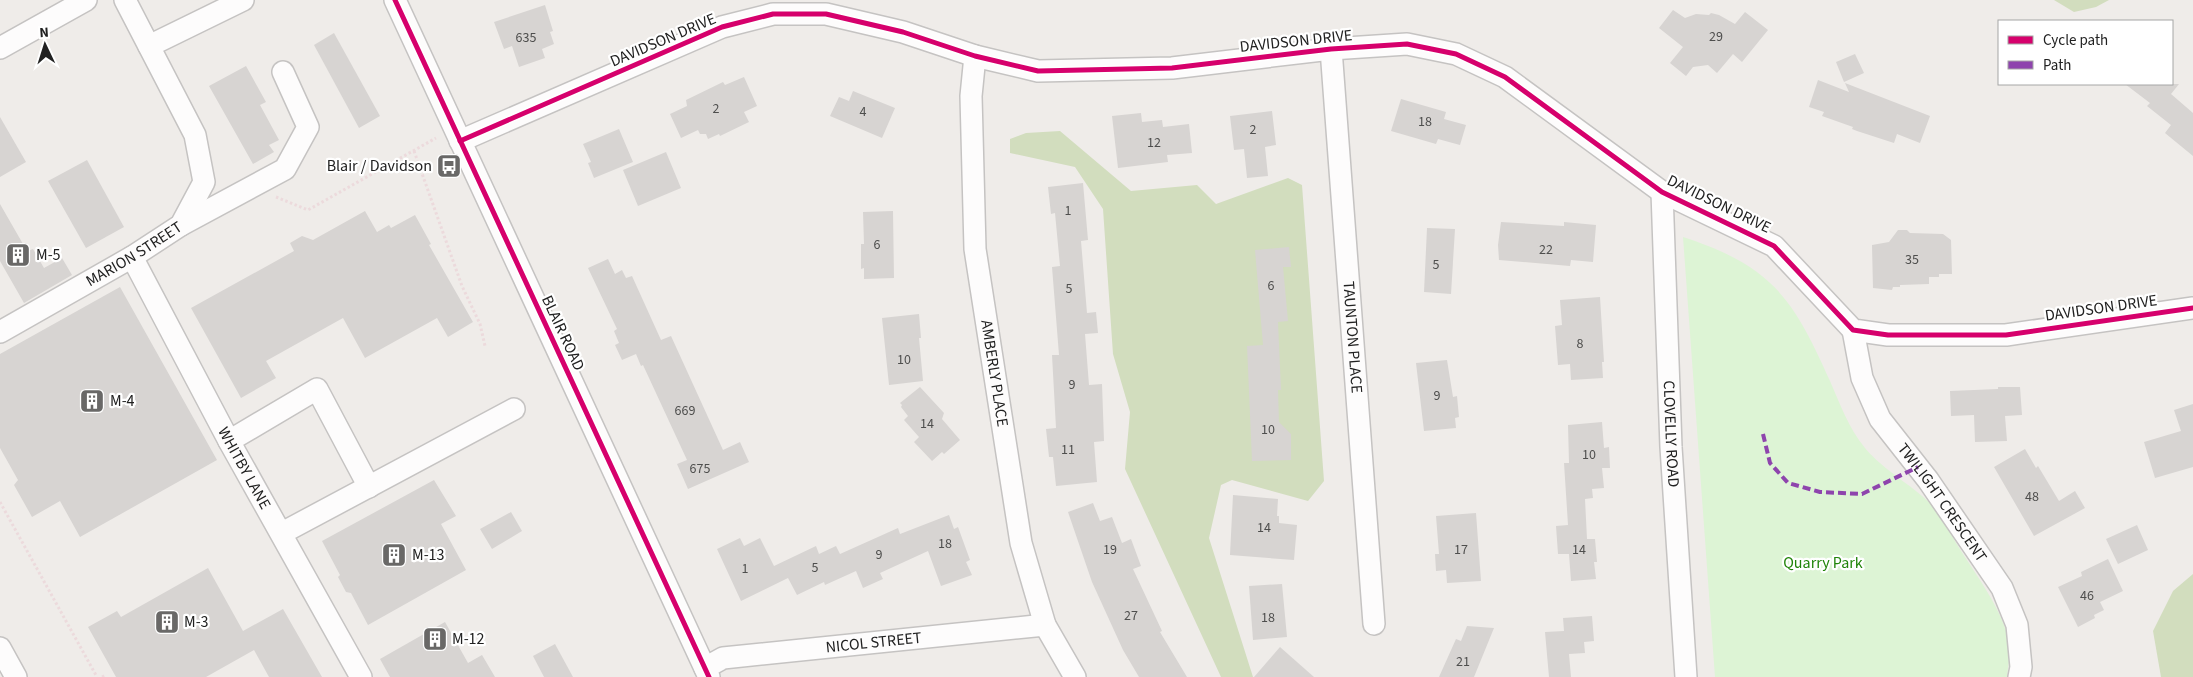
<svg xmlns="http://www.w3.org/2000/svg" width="2193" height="677" viewBox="0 0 2193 677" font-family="'Source Sans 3',sans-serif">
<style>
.forest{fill:#d2ddbe}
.park{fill:#ddf4d5}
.building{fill:#d7d4d2}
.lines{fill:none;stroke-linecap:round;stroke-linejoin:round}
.minor-casing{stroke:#c5c3c2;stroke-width:24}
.path{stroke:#ecdadc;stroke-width:3;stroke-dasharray:2.5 2.5;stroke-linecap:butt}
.minor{stroke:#fdfcfc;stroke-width:21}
.quiet{stroke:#8e44ad;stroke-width:4;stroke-dasharray:8 4;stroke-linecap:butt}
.cycleway-casing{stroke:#fff;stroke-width:8}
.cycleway{stroke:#d6006c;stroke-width:5}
.labels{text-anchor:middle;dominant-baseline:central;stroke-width:4.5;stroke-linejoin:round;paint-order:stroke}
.number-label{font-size:14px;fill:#4e4e4d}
.street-label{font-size:16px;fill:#212121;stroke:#fff}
.poi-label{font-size:16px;fill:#212121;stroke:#fff;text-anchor:start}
.park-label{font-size:16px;fill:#208409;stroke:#fff}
</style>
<rect width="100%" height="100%" fill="#efece9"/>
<!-- forest -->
<g class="forest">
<polygon points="2054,0 2109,0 2096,7 2074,12"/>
<polygon points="1060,131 1131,191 1197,185 1216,204 1288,178 1302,185 1324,481 1308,501 1232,480 1221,485 1209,538 1253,677 1221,677 1125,469 1130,412 1113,354 1103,209 1075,167 1010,153 1010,139 1026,133"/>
<polygon points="2193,574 2193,677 2161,677 2153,631 2173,591"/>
</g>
<!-- park -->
<path class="park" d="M1683 237C1772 266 1793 298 1830 381 1840 404 1849 429 1865 448 1885 472 1916 487 1937 510 1945 520 1951 535 1958 546 1975 574 2004 611 2009 643 2011 653 2008 667 2007 677H1715Z"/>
<!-- building -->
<g class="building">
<polygon points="545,5 553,31 550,32 554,44 542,49 545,58 519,67 512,46 504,49 494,22"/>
<polygon points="1673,10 1685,18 1696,14 1709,15 1711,13 1719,15 1735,24 1745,12 1768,30 1742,62 1733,54 1717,73 1708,65 1693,67 1686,76 1670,63 1683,47 1659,28"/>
<polygon points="334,33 380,116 359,128 314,45"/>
<polygon points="1855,54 1864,73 1844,82 1836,62"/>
<polygon points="246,66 266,102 260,105 279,140 269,145 274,152 253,164 209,86"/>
<polygon points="744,77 757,106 744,112 749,122 720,136 719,134 708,139 706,134 700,134 698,130 681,138 670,114 687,106 686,100 723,82 725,85"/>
<polygon points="1818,80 1849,92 1845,83 1930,116 1920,143 1897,134 1894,143 1857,131 1852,129 1853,127 1822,116 1824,112 1809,107"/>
<polygon points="2125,84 2179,84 2171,94 2193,113 2193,156 2165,133 2171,125 2147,106 2150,103"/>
<polygon points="853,91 895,108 882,138 830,116 839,97 849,101"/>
<polygon points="1401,99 1446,112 1444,119 1466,125 1460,145 1438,139 1436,144 1391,131"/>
<polygon points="1272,111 1276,145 1265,147 1268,176 1247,178 1244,149 1234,150 1230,116"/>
<polygon points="1141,113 1142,122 1162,120 1163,127 1189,124 1192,153 1167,155 1168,162 1118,168 1112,116"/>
<polygon points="0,117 26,162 0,177"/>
<polygon points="619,129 633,162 594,178 588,163 591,162 583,144"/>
<polygon points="666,152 681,188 638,206 623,170"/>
<polygon points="87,160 124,227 86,248 48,181"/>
<polygon points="1083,183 1088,240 1081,241 1087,313 1096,312 1098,333 1085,334 1089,385 1102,384 1104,441 1094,442 1097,482 1056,486 1053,457 1049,457 1046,429 1056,428 1052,355 1059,355 1052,267 1060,266 1055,213 1051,214 1048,187"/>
<polygon points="0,204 27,251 33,249 44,268 62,258 72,275 24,303 0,261"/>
<polygon points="365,211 377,232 389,225 391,228 415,215 431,244 429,245 473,322 448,337 437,318 365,358 343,318 266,361 276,378 241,398 191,308 294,251 290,243 302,236 313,240"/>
<polygon points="893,211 894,278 864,279 864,268 861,269 861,244 864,244 863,212"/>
<polygon points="1501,222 1564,226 1564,222 1596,225 1593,262 1571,260 1570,266 1499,260 1498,245"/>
<polygon points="1427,228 1455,229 1451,294 1424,292"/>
<polygon points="1898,230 1907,230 1910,233 1943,234 1951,240 1952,274 1939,274 1939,277 1929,277 1929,284 1900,285 1900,287 1893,287 1892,290 1873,288 1872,245 1889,242"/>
<polygon points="1289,247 1291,267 1283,267 1288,321 1278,322 1281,390 1278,390 1279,422 1291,434 1291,460 1252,461 1247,346 1263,345 1255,250"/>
<polygon points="608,259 615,274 622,270 626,278 632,276 661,340 671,336 723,450 740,442 749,462 688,489 677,464 687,460 643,365 641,366 636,354 622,360 615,345 619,343 614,331 617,329 588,268"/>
<polygon points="120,287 217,460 80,537 60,501 32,517 14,485 18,480 0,448 0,354"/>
<polygon points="1600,297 1604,362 1602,362 1603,378 1571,380 1570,364 1558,365 1555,326 1562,325 1560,300"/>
<polygon points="919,314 921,338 919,338 923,381 889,385 882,318"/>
<polygon points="1447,360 1453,397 1457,396 1459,417 1455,418 1456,428 1424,431 1416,363"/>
<polygon points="920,387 944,413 942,419 960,440 944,454 942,452 932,461 914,442 919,437 904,420 908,416 901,407 902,405 900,403"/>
<polygon points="1998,387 2020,387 2022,415 2005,416 2007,441 1975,442 1974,415 1951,416 1950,391 1998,389"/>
<polygon points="2193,404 2193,467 2155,478 2144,442 2181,431 2174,410"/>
<polygon points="1602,422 1604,448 1609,447 1610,468 1602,468 1604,488 1592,489 1593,498 1585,499 1587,539 1595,539 1597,562 1594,562 1596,579 1571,581 1569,554 1558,554 1556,526 1568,525 1564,463 1569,463 1568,425"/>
<polygon points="2025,449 2036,468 2038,466 2059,501 2075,491 2085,508 2034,536 1994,467"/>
<polygon points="434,480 456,516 441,524 466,570 368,625 351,593 346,592 338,577 340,575 322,541"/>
<polygon points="1233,495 1278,499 1277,516 1279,516 1279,523 1297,525 1294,560 1230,555"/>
<polygon points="1093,503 1100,521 1112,517 1122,543 1131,539 1141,566 1133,569 1162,631 1160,632 1187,677 1139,677 1123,650 1092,582 1068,512"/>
<polygon points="511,512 522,531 492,549 480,529"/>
<polygon points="1476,513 1481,581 1447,583 1446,570 1436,571 1435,554 1439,554 1436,516"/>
<polygon points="949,515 954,529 958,527 970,560 966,562 972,575 941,586 928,551 880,573 883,579 863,588 856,571 825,585 824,582 797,595 788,578 741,601 717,549 740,538 744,546 760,538 774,566 816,546 819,554 836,546 840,554 898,528 900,534"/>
<polygon points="2137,525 2148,550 2118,564 2106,539"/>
<polygon points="2108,559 2123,591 2100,602 2104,610 2094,615 2095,618 2078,627 2058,587 2082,576 2081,572"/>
<polygon points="208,568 243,631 283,609 322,677 269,677 254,650 206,677 116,677 88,627 117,611 121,617"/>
<polygon points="1282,584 1287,637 1253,640 1249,586"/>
<polygon points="1592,616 1594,641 1584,642 1585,653 1569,654 1571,677 1549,677 1545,632 1564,631 1563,618"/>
<polygon points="445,622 468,663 482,655 495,677 390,677 380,659"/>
<polygon points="1467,626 1494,628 1474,677 1439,677 1456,639 1461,641"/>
<polygon points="555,644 573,677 544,677 533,656"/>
<polygon points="1280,647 1314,677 1254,677"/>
</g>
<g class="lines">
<defs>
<g id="minor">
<polyline points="395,0 709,677"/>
<polyline points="149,46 243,0"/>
<polyline points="0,48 86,0"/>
<path id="s1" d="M1331 49 1374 624"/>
<path id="s2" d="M975 56 971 96 975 249 1021 543 1045 625 1075 677"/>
<polyline points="460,141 722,27 773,14 826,14 903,32 975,56 1038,71 1172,68 1331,49 1407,44 1456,54 1505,77 1662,192 1774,246 1853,330 1888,335 2006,335 2193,308"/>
<path id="s3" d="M1662 192 1671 447 1686 677"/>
<polyline points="181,225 285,169 308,127 283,72"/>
<path id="s4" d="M132 257 229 441 361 677"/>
<path id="s5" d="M1853 330 1862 378 1880 419 1928 480 2002 588 2017 625 2021 667 2019 677"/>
<path id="s6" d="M0 332 132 257 181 225 204 182 195 135 125 0"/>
<polyline points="229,441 317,389 369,487"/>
<polyline points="282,533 514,409"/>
<polyline points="0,648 16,677"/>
<path id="s7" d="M705 668 723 658 1045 625"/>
</g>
</defs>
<!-- minor casing -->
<use href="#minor" class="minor-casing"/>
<!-- path -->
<g class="path">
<polyline points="414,151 462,286 480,324 485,346"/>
<polyline points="276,197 308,210 436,138"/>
<polyline points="0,502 97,677"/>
<polyline points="102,677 106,675"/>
</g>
<!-- minor -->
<use href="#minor" class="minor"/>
<!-- quiet -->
<polyline class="quiet" points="1763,434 1770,463 1788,483 1820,492 1862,494 1918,467"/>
<defs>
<g id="cycleway">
<polyline points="395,0 709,677"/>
<polyline points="460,141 722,27 773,14 826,14 903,32 975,56 1038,71 1172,68 1331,49 1407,44 1456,54 1505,77 1662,192 1774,246 1853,330 1888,335 2006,335 2193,308"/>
</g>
</defs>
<!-- cycleway casing -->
<use href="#cycleway" class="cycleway-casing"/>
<!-- cycleway -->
<use href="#cycleway" class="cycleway"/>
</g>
<!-- icons -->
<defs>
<symbol id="bus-square" viewBox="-11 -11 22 22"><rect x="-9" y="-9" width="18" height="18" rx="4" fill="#696867" stroke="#fff"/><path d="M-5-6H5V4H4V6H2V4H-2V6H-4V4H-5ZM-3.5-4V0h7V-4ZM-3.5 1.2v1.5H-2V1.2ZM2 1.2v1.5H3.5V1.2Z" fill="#fff"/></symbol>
<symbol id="building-square" viewBox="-11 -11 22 22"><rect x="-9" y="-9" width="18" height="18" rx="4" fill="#696867" stroke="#fff"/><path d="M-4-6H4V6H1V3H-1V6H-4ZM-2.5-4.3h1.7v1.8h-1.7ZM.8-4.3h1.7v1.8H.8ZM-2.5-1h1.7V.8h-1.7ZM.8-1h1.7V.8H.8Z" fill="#fff"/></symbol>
</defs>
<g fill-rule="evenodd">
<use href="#bus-square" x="435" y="152" width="28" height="28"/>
<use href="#building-square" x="4" y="241" width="28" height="28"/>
<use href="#building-square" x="78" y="387" width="28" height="28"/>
<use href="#building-square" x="380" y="541" width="28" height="28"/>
<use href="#building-square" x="153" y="608" width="28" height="28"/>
<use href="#building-square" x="421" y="625" width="28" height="28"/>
</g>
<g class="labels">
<!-- number labels -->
<g class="number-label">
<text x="1716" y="37">29</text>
<text x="526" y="38">635</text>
<text x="716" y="109">2</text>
<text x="863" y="112">4</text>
<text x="1425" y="122">18</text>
<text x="1253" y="130">2</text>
<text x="1154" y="143">12</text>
<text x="1068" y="211">1</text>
<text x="877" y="245">6</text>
<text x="1546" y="250">22</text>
<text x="1912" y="260">35</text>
<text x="1436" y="265">5</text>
<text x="1271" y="286">6</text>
<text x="1069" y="289">5</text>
<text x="1580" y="344">8</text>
<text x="904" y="360">10</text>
<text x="1072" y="385">9</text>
<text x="1437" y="396">9</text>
<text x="685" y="411">669</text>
<text x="927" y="424">14</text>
<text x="1268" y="430">10</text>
<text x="1068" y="450">11</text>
<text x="1589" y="455">10</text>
<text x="700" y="469">675</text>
<text x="2032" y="497">48</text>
<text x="1264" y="528">14</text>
<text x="945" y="544">18</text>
<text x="1110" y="550">19</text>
<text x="1461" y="550">17</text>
<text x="1579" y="550">14</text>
<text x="879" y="555">9</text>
<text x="815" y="568">5</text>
<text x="745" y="569">1</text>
<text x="2087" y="596">46</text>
<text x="1131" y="616">27</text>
<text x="1268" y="618">18</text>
<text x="1463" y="662">21</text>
</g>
<!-- street labels -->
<g class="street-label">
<text transform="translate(663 40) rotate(-23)">DAVIDSON DRIVE</text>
<text transform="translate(1296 41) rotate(-6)">DAVIDSON DRIVE</text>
<text transform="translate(1719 204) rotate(26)">DAVIDSON DRIVE</text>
<text stroke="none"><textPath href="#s6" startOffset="155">MARION STREET</textPath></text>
<text transform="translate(2101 308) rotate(-8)">DAVIDSON DRIVE</text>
<text transform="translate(563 333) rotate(65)">BLAIR ROAD</text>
<text stroke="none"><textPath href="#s1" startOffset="289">TAUNTON PLACE</textPath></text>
<text stroke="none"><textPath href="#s2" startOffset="319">AMBERLY PLACE</textPath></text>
<text stroke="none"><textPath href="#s3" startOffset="242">CLOVELLY ROAD</textPath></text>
<text stroke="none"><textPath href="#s4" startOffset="239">WHITBY LANE</textPath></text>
<text stroke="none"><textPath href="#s5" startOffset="198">TWILIGHT CRESCENT</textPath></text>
<text stroke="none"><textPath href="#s7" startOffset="172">NICOL STREET</textPath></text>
</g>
<!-- poi labels -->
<g class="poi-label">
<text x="432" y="166" text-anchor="end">Blair / Davidson</text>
<text x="36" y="255">M-5</text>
<text x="110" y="401">M-4</text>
<text x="412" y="555">M-13</text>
<text x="184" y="622">M-3</text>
<text x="452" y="639">M-12</text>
</g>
<!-- park labels -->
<g class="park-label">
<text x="1823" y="563">Quarry Park</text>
</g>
</g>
<!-- legend -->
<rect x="1998" y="20" width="175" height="65" fill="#ffffff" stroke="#a6a6a6"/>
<rect x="2008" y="36" width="25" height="8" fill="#d6006c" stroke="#a6a6a6"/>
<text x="2043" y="45" font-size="15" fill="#212121">Cycle path</text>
<rect x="2008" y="61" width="25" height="8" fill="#8e44ad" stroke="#a6a6a6"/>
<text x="2043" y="70" font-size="15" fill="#212121">Path</text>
<!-- north arrow -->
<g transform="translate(45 45) rotate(356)" stroke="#ffffff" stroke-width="4" paint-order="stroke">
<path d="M0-4L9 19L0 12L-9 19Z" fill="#212121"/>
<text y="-8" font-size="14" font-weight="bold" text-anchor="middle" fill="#212121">N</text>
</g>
</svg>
